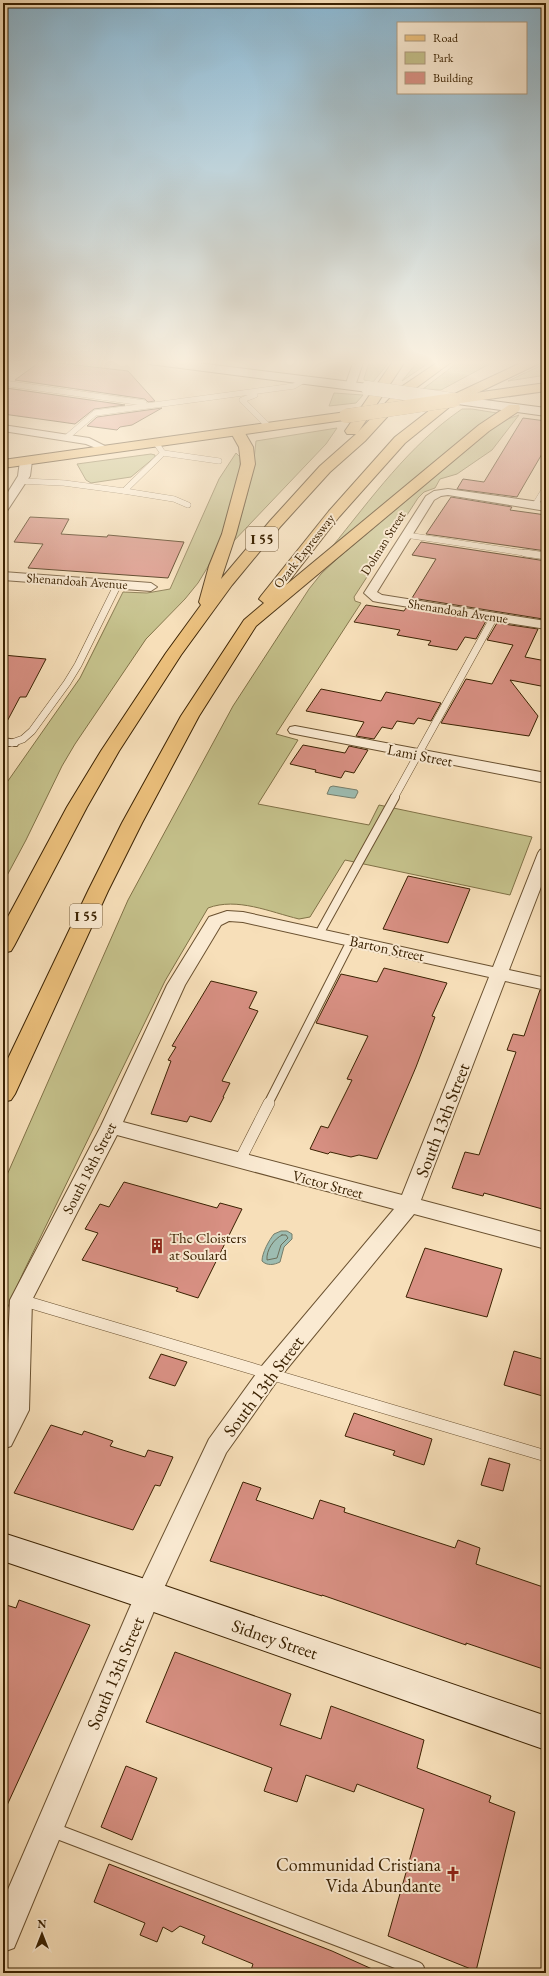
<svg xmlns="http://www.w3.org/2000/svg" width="549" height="1976" viewBox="0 0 549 1976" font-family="'EB Garamond',serif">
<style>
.green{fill:#c4c08a;stroke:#807146}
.water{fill:#9dbcb1;stroke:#767e6b}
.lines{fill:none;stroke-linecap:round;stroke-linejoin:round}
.shore{stroke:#6c6f5a;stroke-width:1}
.building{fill:#d89083;stroke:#3b2202}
.lane-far4-casing{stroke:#6a5130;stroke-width:6}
.lane-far3-casing{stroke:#6a5130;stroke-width:8}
.lane-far2-casing{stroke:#6a5130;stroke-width:10}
.lane-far1-casing{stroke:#6a5130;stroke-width:12}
.lane-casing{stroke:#6a5130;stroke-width:16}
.street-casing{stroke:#6a5130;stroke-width:2}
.secondary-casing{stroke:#3b2202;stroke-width:2}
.primary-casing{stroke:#3b2202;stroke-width:2}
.highway-casing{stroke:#3b2202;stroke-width:2}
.lane-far4{stroke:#faead2;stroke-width:5.5}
.lane-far3{stroke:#faead2;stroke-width:7}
.lane-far2{stroke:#faead2;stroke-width:8}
.lane-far1{stroke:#faead2;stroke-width:11}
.lane{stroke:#faead2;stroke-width:14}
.street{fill:#faead2;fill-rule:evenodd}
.secondary{fill:#faead2;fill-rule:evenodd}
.primary{fill:#ecc07c;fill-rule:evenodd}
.highway{fill:#ecc07c;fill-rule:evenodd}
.secondary-bridge-casing{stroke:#3b2202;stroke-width:14;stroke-linecap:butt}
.primary-bridge-casing{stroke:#3b2202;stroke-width:14;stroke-linecap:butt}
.secondary-bridge{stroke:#faead2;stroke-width:14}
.primary-bridge{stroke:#ecc07c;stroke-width:14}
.labels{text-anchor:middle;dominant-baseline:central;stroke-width:4;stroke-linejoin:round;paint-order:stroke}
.far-street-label{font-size:13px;fill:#3b2202;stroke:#faead2}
.shield{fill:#faead2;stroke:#745e40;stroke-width:1}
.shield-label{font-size:14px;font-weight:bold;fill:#3b2202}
.street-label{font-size:15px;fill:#3b2202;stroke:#faead2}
.poi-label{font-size:15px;fill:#3b2202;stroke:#faead2;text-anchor:start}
.near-street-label{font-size:18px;fill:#3b2202;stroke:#faead2}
.near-poi-label{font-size:18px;fill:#3b2202;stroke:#faead2;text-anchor:end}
</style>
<rect width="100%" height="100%" fill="#f7dfb9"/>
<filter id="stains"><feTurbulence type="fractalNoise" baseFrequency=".005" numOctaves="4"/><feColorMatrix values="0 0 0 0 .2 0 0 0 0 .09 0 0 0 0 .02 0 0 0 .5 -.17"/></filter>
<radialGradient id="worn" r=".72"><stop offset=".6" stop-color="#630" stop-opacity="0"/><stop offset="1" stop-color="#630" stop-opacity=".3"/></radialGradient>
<!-- green -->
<g class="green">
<polygon points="370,360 391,360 373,382 364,380 364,378"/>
<polygon points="419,360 433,360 402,381"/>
<polygon points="461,360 497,360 441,390 423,389"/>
<polygon points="546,363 546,375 508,381"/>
<polygon points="334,393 363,395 356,403 329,406"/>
<path d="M462 409H472L497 413 331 548C371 499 409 445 462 409Z"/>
<path d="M519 415 492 450 457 474 440 479 435 488 424 492 418 498 354 597 355 601 361 603 276 734 298 740 258 804 369 825 379 805 532 837 510 895 345 860 310 917 299 919C270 912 237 897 208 908L165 981 23 1273 7 1309 3 1368V1184L128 900 233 706 309 589 321 574 339 557 499 422Z"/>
<path d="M337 428 326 444 230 545C244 513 253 476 256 441Z"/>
<polygon points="236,453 240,457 240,471 224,530 212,560 198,583 185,599 146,639 75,744 62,766 26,840 3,883 3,788 80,678 123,592 147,593 170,589 219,479"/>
<polygon points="151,454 155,455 155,457 131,477 91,483 86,480 77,464"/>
</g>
<!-- water -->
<g class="water">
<polygon points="333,786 357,790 358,792 355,798 352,798 327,794 330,787"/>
<path d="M281 1231H287L292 1234V1239L284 1247 280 1262C274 1265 267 1266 262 1261 262 1253 269 1240 274 1234Z"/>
</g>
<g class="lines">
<!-- shore -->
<path class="shore" d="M282 1235H286L288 1238 281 1245 277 1258 267 1260C266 1250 274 1239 282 1235Z"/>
</g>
<!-- building -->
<g class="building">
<polygon points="41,361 128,371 155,401 148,402 145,399 15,380"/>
<polygon points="6,388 125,405 94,409 75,424 54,421 3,414 3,390"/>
<polygon points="162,408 132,425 120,427 117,430 87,426 97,417"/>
<polygon points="523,418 546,421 546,447 517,497 457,489 463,479 484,482"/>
<polygon points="451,497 512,507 510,510 546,515 546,551 426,534"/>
<polygon points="30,517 69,519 61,534 107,537 108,535 184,542 168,578 28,568 43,544 14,542"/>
<polygon points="421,542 546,561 546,613 543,619 412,598 436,559 412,555"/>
<polygon points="366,605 404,611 406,608 486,621 476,639 465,637 457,650 428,645 431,641 397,635 400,630 354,622"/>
<polygon points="497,623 538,629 525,657 546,661 546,687 510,680 538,716 529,736 441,723 466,679 492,684 513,645 487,640"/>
<polygon points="3,655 46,659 26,697 20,697 3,729"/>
<polygon points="321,689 381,701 386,692 441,703 431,721 418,718 414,724 397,721 392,729 382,727 374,739 356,736 364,722 306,711"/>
<polygon points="303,745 345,753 349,746 368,750 354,773 345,771 341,778 315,772 316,770 290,764"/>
<polygon points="408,876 470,889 448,943 383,929"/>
<polygon points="384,968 447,983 432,1016 435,1017 416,1067 377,1159 359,1155 351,1157 330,1152 328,1154 310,1149 321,1126 328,1128 352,1080 347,1079 368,1036 316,1023 341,974 377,982"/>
<polygon points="211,981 257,992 249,1008 258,1011 222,1081 230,1083 223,1097 224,1097 211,1122 190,1116 187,1122 151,1114 171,1061 168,1060 176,1047 172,1046"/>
<polygon points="540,990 546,991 546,1210 484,1193 483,1196 452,1188 465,1152 479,1155 516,1052 507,1050 513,1034 524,1036"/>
<polygon points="124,1182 217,1208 220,1203 242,1209 198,1298 176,1291 178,1288 82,1260 98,1233 85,1229 100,1204 109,1207"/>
<polygon points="425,1248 502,1269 487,1317 406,1297"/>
<polygon points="514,1351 546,1360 546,1397 504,1385"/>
<polygon points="161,1354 187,1362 175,1386 149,1378"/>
<polygon points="354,1413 432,1439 424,1465 393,1455 395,1451 345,1436"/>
<polygon points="51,1425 82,1435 84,1431 113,1441 110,1446 145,1457 148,1450 173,1457 160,1486 155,1485 133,1530 14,1493"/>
<polygon points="489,1458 510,1464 503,1491 481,1485"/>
<polygon points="243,1482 261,1488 256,1500 313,1519 320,1500 345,1508 344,1512 455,1548 458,1540 480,1548 476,1564 546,1588 546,1670 466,1643 466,1645 322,1595 322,1596 210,1561"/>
<polygon points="19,1600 90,1625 3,1814 3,1604 16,1608"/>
<polygon points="175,1652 291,1694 280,1725 321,1739 331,1706 424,1740 417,1768 491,1796 489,1802 515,1812 476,1971 388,1936 424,1809 357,1784 354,1792 306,1775 297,1802 264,1791 272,1768 146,1722"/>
<polygon points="126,1766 157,1778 132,1840 101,1827"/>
<polygon points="109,1864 332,1951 381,1973 250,1973 253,1964 202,1943 205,1936 180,1926 172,1932 163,1927 157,1942 140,1935 145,1923 94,1902"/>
</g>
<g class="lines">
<defs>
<g id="lane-far4">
<polyline points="3,383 144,403"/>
<polyline points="255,395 242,400 269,427"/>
<polyline points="67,437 95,413 294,386 304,380"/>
<polyline points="163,453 219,461"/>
<polyline points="21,481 64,483 124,491 163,453 156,443"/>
<polyline points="124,491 174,499 188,505"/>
<polyline points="535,505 546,487"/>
<polyline points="406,535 531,554"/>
</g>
<g id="lane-far3">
<polyline points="525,553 546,556"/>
<polyline points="12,743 23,739 32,731 67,683 78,665 118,584"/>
<polyline points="394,798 494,617"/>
</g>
<g id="lane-far2">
<polyline points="319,934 395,797"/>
<polyline points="268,1104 351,941"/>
</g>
<g id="lane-far1">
<polyline points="240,1160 269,1103"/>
<polyline points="21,1300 546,1456"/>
</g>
<polyline id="lane" points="50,1829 417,1969 415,1973"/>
<g id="street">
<polygon points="354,360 364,360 355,386 350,389 345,386"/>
<polygon points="3,425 89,438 113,450 108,453 86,444 3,431"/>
<polygon points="26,458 32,461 30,476 7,511 3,513 3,500 18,476 20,461"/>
<polygon points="448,489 546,503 546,511 448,495 441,496 434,500 377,592 382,595 546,621 546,629 378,602 373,601 364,593 426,496 434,491"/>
<polygon points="3,572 151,583 157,587 151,591 3,580"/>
<polygon points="295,726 546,773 546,783 290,733 288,730 290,727"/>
<polygon points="3,738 17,740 19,743 17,746 3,746"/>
<path d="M546 848V874L509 970 546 978V990L505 981 421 1200 546 1233V1249L414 1214 277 1381 226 1453 159 1599 14 1948 3 1952V1901L139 1586 209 1439 261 1367 394 1209 117 1135 32 1300 29 1410 11 1446 3 1449V1414L5 1410 10 1300 101 1126 167 985 209 917 227 911 243 912 493 967 538 853 540 850ZM229 921 243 922 489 977 402 1195 123 1122 185 985 221 925Z"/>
</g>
<g id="secondary">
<polygon points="143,360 174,360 368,384 374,388 368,392 149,364"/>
<polygon points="454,396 546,408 546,416 450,403 448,400 450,397"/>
<polygon points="3,1533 148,1580 546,1716 546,1750 148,1610 3,1561"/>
</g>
<g id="primary">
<polygon points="546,383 546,391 454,404 448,400 454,396"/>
<polygon points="346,412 352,416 351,419 3,468 3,460"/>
</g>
<g id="highway">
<polygon points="394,360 406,360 357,434 347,434 345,431"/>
<polygon points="441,360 454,360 409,393 365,441 330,472 280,527 232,585 181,655 119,751 87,807 14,946 11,951 3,953 3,926 67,807 101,751 166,653 201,605 199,602 209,566 222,534 241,464 239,447 230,431 232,428 242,428 253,447 255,464 236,534 221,579 270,521 320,466 355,435 401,387"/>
<polygon points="527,360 542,360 540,363 452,405 405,443 339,517 286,585 479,425 509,405 519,405 520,408 519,411 489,431 256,626 199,716 142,823 108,891 15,1094 11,1100 3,1102 3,1069 88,891 122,823 181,716 244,620 264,603 259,599 261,596 329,511 395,437 444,399"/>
</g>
</defs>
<!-- lane-far4 casing -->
<use href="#lane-far4" class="lane-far4-casing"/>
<!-- lane-far3 casing -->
<use href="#lane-far3" class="lane-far3-casing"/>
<!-- lane-far2 casing -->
<use href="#lane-far2" class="lane-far2-casing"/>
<!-- lane-far1 casing -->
<use href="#lane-far1" class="lane-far1-casing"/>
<!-- lane casing -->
<use href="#lane" class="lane-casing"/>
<!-- street casing -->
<use href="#street" class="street-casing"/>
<!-- secondary casing -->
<use href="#secondary" class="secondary-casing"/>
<!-- primary casing -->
<use href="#primary" class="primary-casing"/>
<!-- highway casing -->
<use href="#highway" class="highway-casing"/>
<!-- lane-far4 -->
<use href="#lane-far4" class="lane-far4"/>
<!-- lane-far3 -->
<use href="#lane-far3" class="lane-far3"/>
<!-- lane-far2 -->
<use href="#lane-far2" class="lane-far2"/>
<!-- lane-far1 -->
<use href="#lane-far1" class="lane-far1"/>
<!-- lane -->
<use href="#lane" class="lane"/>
<!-- street -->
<use href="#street" class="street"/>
<!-- secondary -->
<use href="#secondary" class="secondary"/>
<!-- primary -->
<use href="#primary" class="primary"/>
<!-- highway -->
<use href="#highway" class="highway"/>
<defs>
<polyline id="secondary-bridge" points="368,388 454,400"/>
<polyline id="primary-bridge" points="346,416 454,400"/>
</defs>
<!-- secondary-bridge casing -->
<use href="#secondary-bridge" class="secondary-bridge-casing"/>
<!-- primary-bridge casing -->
<use href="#primary-bridge" class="primary-bridge-casing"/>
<!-- secondary-bridge -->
<use href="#secondary-bridge" class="secondary-bridge"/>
<!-- primary-bridge -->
<use href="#primary-bridge" class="primary-bridge"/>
</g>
<!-- sky -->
<linearGradient id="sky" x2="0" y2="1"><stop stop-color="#8ab7d2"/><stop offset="0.57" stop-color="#fbf1e0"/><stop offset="1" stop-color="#fbf1e0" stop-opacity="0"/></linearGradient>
<rect width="549" height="636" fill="url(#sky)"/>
<!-- icons -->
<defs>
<symbol id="building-bare" viewBox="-9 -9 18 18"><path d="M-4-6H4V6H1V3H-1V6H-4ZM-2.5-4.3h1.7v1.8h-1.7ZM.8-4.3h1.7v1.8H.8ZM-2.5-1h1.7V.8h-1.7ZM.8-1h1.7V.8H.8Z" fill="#8f2418" stroke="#faead2" stroke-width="2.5" paint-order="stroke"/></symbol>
<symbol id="church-bare" viewBox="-9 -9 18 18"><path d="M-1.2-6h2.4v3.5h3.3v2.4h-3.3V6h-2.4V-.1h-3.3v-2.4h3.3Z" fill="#8f2418" stroke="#faead2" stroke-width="2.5" paint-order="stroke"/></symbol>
</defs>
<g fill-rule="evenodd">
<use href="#building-bare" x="146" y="1235" width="22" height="22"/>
<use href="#church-bare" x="442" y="1863" width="22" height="22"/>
</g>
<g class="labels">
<!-- far-street labels -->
<g class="far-street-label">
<text transform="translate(383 543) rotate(-58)">Dolman Street</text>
<text transform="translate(304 551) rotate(-52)">Ozark Expressway</text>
<text transform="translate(77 581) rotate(4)">Shenandoah Avenue</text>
<text transform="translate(458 611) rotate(9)">Shenandoah Avenue</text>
</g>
<!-- shield labels -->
<g class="shield">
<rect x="246" y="527" width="32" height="24" rx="3"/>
<rect x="70" y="904" width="32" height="24" rx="3"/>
</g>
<g class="shield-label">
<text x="262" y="539">I 55</text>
<text x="86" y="916">I 55</text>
</g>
<!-- street labels -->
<g class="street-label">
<text transform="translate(420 755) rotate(11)">Lami Street</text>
<text transform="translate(387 948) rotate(12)">Barton Street</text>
<text transform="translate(89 1168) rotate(-63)">South 18th Street</text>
<text transform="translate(328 1184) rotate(15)">Victor Street</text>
</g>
<!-- poi labels -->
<g class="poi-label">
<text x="169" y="1237">The Cloisters<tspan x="169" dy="17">at Soulard</tspan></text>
</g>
<!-- near-street labels -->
<g class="near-street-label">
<text transform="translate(442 1120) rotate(-69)">South 13th Street</text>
<text transform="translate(263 1386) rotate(-53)">South 13th Street</text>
<text transform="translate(275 1639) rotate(19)">Sidney Street</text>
<text transform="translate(115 1673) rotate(-67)">South 13th Street</text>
</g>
<!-- near-poi labels -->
<g class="near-poi-label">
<text x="441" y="1864">Communidad Cristiana<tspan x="441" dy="21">Vida Abundante</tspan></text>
</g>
</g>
<!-- margin -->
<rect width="549" height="1976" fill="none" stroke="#f7dfb9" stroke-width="16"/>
<rect x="4" y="4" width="541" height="1968" fill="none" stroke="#3b2202" stroke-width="2"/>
<rect x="8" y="8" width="533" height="1960" fill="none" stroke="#3b2202"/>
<!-- legend -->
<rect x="397" y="22" width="130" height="72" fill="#faead2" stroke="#ae9a7f"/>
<rect x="405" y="35" width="20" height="6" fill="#ecc07c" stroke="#ae9a7f"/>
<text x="433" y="42" font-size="12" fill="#3b2202">Road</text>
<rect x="405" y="52" width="20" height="12" fill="#c4c08a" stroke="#ae9a7f"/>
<text x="433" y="62" font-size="12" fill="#3b2202">Park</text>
<rect x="405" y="72" width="20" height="12" fill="#d89083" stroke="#ae9a7f"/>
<text x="433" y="82" font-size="12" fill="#3b2202">Building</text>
<!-- north arrow -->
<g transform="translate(42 1934)" stroke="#faead2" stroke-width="3" paint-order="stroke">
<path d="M0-3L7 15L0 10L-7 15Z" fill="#3b2202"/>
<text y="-6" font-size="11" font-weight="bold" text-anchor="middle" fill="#3b2202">N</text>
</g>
<rect width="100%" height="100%" filter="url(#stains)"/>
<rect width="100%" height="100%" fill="url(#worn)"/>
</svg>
